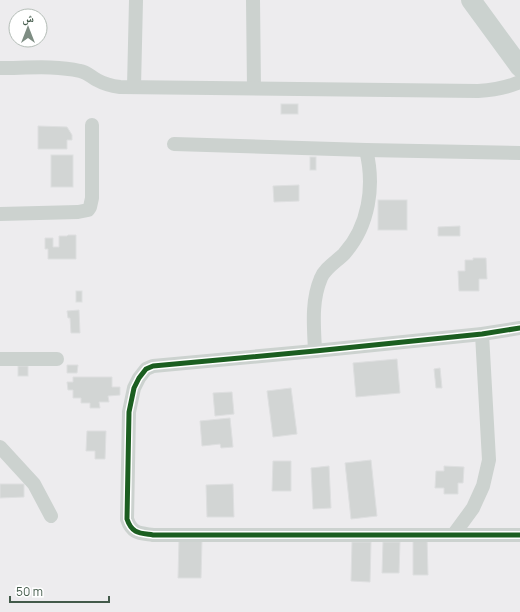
<svg xmlns="http://www.w3.org/2000/svg" width="520" height="612" viewBox="0 0 520 612" font-family="Manrope,'Noto Naskh Arabic',sans-serif">
<style>
.building{fill:#d2d5d4;stroke:#dedfe0}
.lines{fill:none;stroke-linecap:round;stroke-linejoin:round}
.street{stroke:#ccd2cf;stroke-width:14}
.secondary{stroke:#cbd2cf;stroke-width:20}
.cycleway-casing{stroke:#fff;stroke-width:8}
.cycleway{stroke:#1b5e20;stroke-width:5}
</style>
<rect width="100%" height="100%" fill="#edecee"/>
<!-- building -->
<g class="building">
<rect x="281" y="104" width="17" height="10"/>
<polygon points="38,126 67,127 72,135 72,140 67,140 67,149 38,149"/>
<rect x="51" y="155" width="22" height="32"/>
<rect x="310" y="157" width="6" height="13"/>
<polygon points="299,185 299,201 274,202 273,186"/>
<rect x="378" y="200" width="29" height="30"/>
<polygon points="460,226 460,236 438,236 438,227"/>
<polygon points="68,235 76,235 76,259 48,259 48,249 45,249 45,238 53,238 53,247 59,247 59,236 67,236"/>
<polygon points="473,258 486,258 487,279 479,279 479,291 459,291 458,271 465,271 465,260 473,260"/>
<rect x="76" y="291" width="6" height="11"/>
<polygon points="79,310 80,333 71,333 70,318 68,318 67,311"/>
<polygon points="397,359 400,393 356,397 353,363"/>
<polygon points="67,365 78,365 77,373 67,373"/>
<rect x="18" y="366" width="10" height="10"/>
<polygon points="440,368 442,388 436,388 434,369"/>
<polygon points="73,377 112,377 112,387 120,387 120,395 108,396 109,402 99,402 100,408 90,408 90,403 81,403 81,398 73,398 73,390 68,390 67,382 73,382"/>
<polygon points="291,388 297,434 273,437 267,391"/>
<polygon points="232,392 234,414 215,416 213,393"/>
<polygon points="230,418 233,447 221,448 220,444 202,446 200,421"/>
<polygon points="87,431 106,431 105,459 95,459 95,451 86,451"/>
<polygon points="371,460 377,516 351,519 345,463"/>
<polygon points="273,461 291,461 291,491 272,491"/>
<polygon points="329,466 331,508 313,509 311,468"/>
<polygon points="444,466 464,467 463,483 458,483 458,494 444,494 444,488 435,488 436,471 444,471"/>
<polygon points="0,484 24,484 24,497 0,498"/>
<polygon points="233,484 234,517 207,517 206,485"/>
<polygon points="413,537 427,537 428,575 413,575"/>
<polygon points="179,539 202,540 201,578 178,578"/>
<polygon points="352,542 371,542 370,582 351,581"/>
<polygon points="383,542 400,542 399,573 382,573"/>
</g>
<g class="lines">
<!-- street -->
<g class="street">
<polyline points="253,0 254,88"/>
<path d="M0 68C26 68 55 65 80 71 87 72 91 77 97 80 104 84 112 86 120 87L478 91C493 90 506 88 520 82"/>
<polyline points="134,87 136,0"/>
<polyline points="174,144 366,150 520,153"/>
<polyline points="0,214 78,212 88,210 90,207 92,198 92,125"/>
<path d="M520 328 482 334 315 351 153 366 146 369 139 378 134 388 129 412 127 519C132 534 140 533 153 535H520"/>
<path d="M315 351C314 327 311 301 321 278 325 268 336 262 344 254 369 226 375 186 366 150"/>
<polyline points="0,359 57,359"/>
<polyline points="0,447 34,484 51,516"/>
<polyline points="454,534 473,508 483,486 489,460 482,334"/>
</g>
<!-- secondary -->
<polyline class="secondary" points="471,0 520,67"/>
<defs>
<path id="cycleway" d="M520 328 482 334 315 351 153 366 146 369 139 378 134 388 129 412 127 519C132 534 140 533 153 535H520"/>
</defs>
<!-- cycleway casing -->
<use href="#cycleway" class="cycleway-casing"/>
<!-- cycleway -->
<use href="#cycleway" class="cycleway"/>
</g>
<!-- north arrow -->
<g transform="translate(28 28)"><circle r="19" fill="#ffffff" stroke="#b4bdb7"/>
<path d="M0-3L7 15L0 10L-7 15Z" fill="#7e8d83"/>
<text y="-6" font-size="11" font-weight="bold" text-anchor="middle" fill="#435a4a">ش</text>
</g>
<!-- scale -->
<path d="M10 596v6h99v-6" fill="none" stroke="#435a4a" stroke-width="2"/>
<text x="16" y="596" font-size="12" fill="#435a4a" stroke="#ffffff" stroke-width="3" paint-order="stroke">50 m</text>
</svg>
